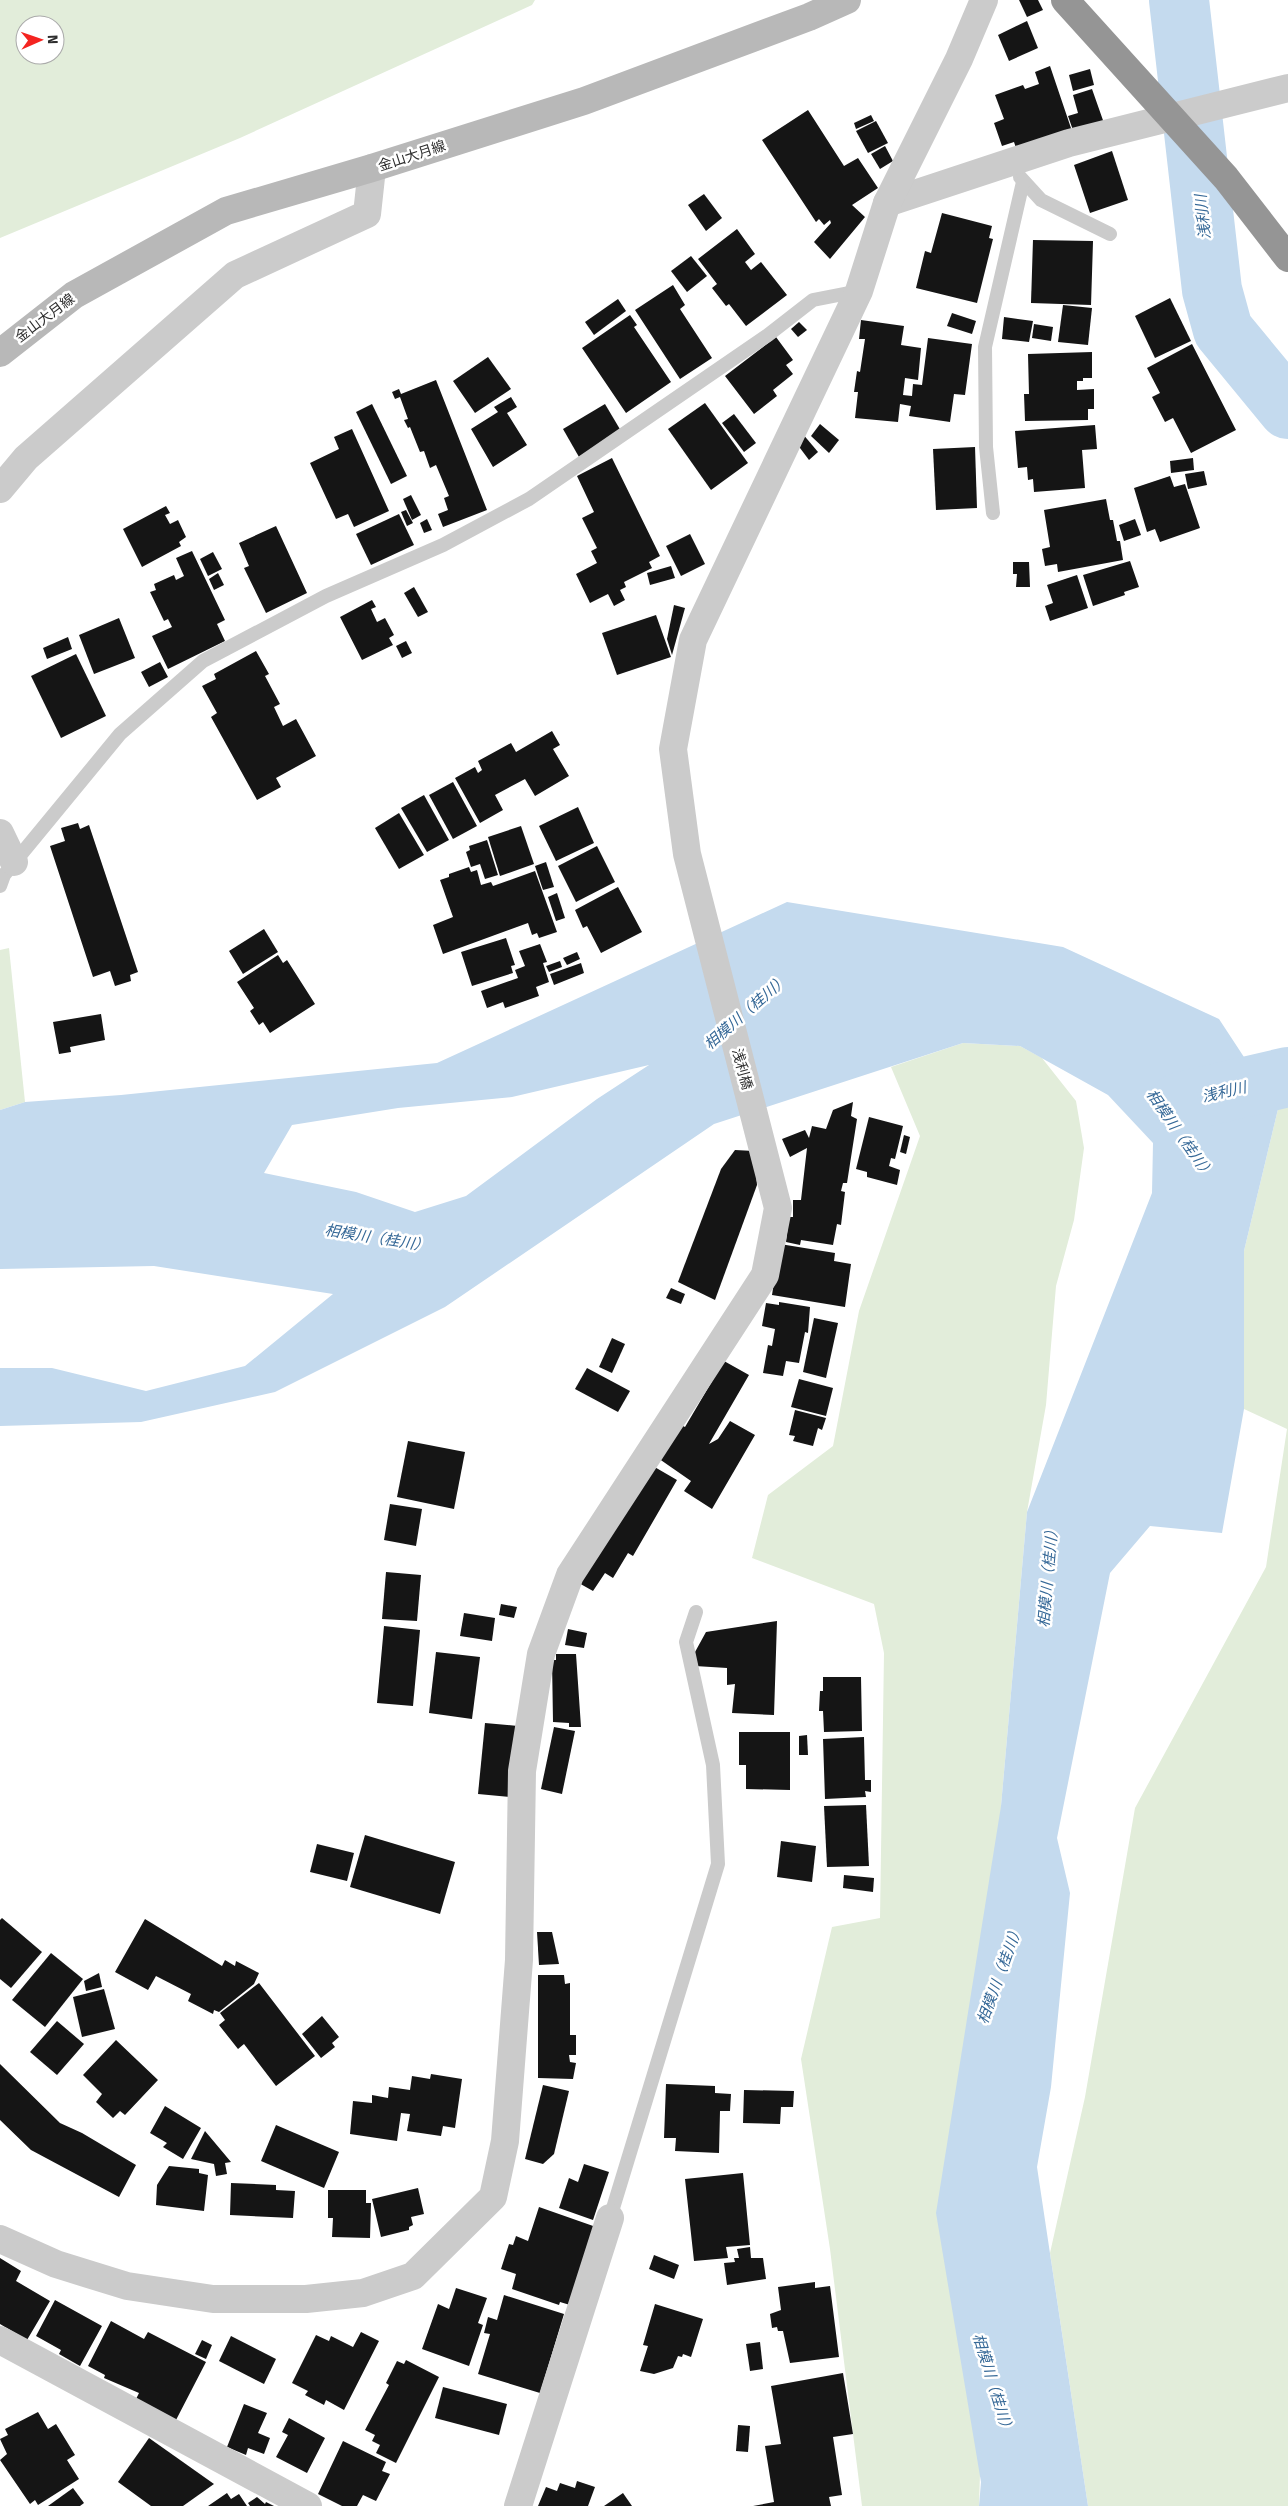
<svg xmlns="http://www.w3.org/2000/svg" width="1288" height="2506" viewBox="0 0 1288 2506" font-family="'Fira Sans','Noto Sans JP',sans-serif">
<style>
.green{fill:#e2edda;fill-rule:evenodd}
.water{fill:#c4daee;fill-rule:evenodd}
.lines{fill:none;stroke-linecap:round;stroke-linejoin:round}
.river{stroke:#c4daee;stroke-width:60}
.building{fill:#151515}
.service{stroke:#cbcbcb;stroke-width:14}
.minor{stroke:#cbcbcb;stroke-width:28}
.secondary{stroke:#b8b8b8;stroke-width:28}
.motorway-bridge{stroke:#959595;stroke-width:28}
.labels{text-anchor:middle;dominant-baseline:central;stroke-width:5;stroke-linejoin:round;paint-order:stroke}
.street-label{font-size:14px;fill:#2e2e2e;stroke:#fff}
.water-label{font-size:15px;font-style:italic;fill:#356897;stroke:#fff}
</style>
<rect width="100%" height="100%" fill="#fff"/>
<!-- green -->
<g class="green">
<path d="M0 0H535L532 5 240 138 0 238ZM25 25H55V55H25Z"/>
<polygon points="9,948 25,1102 0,1110 0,950"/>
<polygon points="963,1043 1020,1046 1042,1058 1076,1101 1084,1148 1074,1220 1056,1286 1046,1405 1027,1512 1001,1806 979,2506 862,2506 830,2249 801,2059 832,1927 880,1918 884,1653 874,1604 752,1558 768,1495 833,1446 859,1311 920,1136 891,1067"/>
<polygon points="1288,1107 1288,2506 1088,2506 1050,2253 1085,2097 1135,1808 1266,1567 1287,1429 1244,1409 1244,1251 1278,1109"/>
</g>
<!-- water -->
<path class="water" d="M787 902 1063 947 1219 1019 1278 1109 1244 1251V1409L1222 1533 1150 1526 1110 1573 1057 1838 1070 1893 1051 2087 1037 2167 1088 2506H979L981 2482 936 2213 1001 1806 1027 1512 1152 1193 1153 1143 1108 1095 1020 1046 963 1043 714 1124 445 1307 275 1392 141 1422 0 1426V1368H52L146 1391 245 1366 333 1294 154 1266 0 1269V1110L25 1102 121 1095 437 1063ZM649 1065 597 1099 466 1196 415 1212 356 1192 264 1173 292 1125 398 1108 512 1097Z"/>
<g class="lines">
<!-- river -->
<g class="river">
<polyline points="1179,0 1212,290 1223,330 1288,409"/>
<polyline points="1180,1102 1288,1077"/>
</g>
</g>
<!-- building -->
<g class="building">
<polygon points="1019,0 1038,0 1043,10 1027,17"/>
<polygon points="1027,21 1038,48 1009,61 998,35"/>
<polygon points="1050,66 1074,137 1017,151 1014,142 1002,146 994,123 1004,119 995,95 1023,85 1025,89 1039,84 1035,72"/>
<polygon points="1090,69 1094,85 1073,91 1069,75"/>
<polygon points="1092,89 1105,126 1075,136 1068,116 1078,113 1073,95"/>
<polygon points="808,110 844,166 858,158 878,188 852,205 865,217 830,259 814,242 831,223 830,220 824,225 819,219 816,222 762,140"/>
<polygon points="871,115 874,121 856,129 854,123"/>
<polygon points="876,121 888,143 868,153 856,131"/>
<polygon points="885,146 893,161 880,169 871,154"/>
<polygon points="1112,151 1128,200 1090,213 1074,165"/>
<polygon points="704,194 722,218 706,231 688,205"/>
<polygon points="942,213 992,226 989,238 993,239 977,303 916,288 925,251 931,253"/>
<polygon points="737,229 755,254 745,262 751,270 761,262 787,295 746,326 729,304 726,306 712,288 717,284 698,259"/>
<polygon points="1033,240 1093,241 1091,305 1031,303"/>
<polygon points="691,256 707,276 687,292 671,271"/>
<polygon points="673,285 685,305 680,309 712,358 680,379 635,310"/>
<polygon points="1170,298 1191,341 1155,358 1135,316"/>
<polygon points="618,299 626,311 594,335 585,322"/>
<polygon points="1063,305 1092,308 1088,345 1058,342"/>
<polygon points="952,313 976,321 972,334 947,326"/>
<polygon points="630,315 637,325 634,327 671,382 626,413 582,348"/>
<polygon points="1004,317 1033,321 1029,342 1002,339"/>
<polygon points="861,320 904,326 901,345 921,348 918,380 905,378 903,395 912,396 913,384 922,385 928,338 972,344 965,395 954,394 950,422 909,416 911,406 900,404 898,422 855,418 858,392 854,392 857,371 860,372 865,339 859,339"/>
<polygon points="799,322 807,330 798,337 791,329"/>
<polygon points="1034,324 1053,327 1051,341 1032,338"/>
<polygon points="776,337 793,360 786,365 793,374 773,390 777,396 754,414 725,376"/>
<polygon points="1192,344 1236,430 1191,453 1173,418 1165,422 1152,397 1160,393 1147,368"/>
<polygon points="1092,352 1092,378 1083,378 1083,381 1077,381 1077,390 1094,389 1094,409 1088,409 1088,420 1025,421 1024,394 1029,394 1028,354"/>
<polygon points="488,357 511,389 475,413 453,381"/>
<polygon points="436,380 487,510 443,527 438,514 448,510 444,498 449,496 436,465 430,468 424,451 420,452 410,427 408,428 404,420 408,419 400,397 395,399 392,392 399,389 401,394"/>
<polygon points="511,397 517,407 507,413 527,445 493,467 471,429 498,412 494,407"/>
<polygon points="705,403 748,463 711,490 668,429"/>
<polygon points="372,404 407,476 391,484 356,412"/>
<polygon points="605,404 621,431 579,457 563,429"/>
<polygon points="734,414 756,443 744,452 722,423"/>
<polygon points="820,424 839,440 829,453 811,436"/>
<polygon points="1095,425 1097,449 1082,450 1085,488 1034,492 1033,479 1028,480 1027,467 1018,468 1015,431"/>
<polygon points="352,429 389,511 354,527 348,514 336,519 310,463 339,449 334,437"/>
<polygon points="802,433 818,452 809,460 794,440"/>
<polygon points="975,447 977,508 936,510 933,449"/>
<polygon points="612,458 660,556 649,562 652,568 624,582 626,587 620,590 625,600 614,606 608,594 590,603 576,574 597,563 591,551 597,548 582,518 594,512 577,476"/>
<polygon points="1193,458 1194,470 1171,473 1170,461"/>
<polygon points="1204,471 1207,485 1188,489 1185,474"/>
<polygon points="1170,476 1174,487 1185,484 1200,528 1160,542 1155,529 1147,532 1134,488"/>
<polygon points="411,495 421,515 412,520 403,499"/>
<polygon points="1106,499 1110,520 1113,520 1117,541 1120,541 1123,560 1058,572 1057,564 1045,566 1042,549 1050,547 1044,510"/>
<polygon points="166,506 170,513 165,515 170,524 178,520 186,537 179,542 181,546 142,567 123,529"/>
<polygon points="406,510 413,523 407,526 401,512"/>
<polygon points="399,514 414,545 371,565 356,534"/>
<polygon points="427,519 432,530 424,533 420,523"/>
<polygon points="1135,519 1141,535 1124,541 1119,525"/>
<polygon points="276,526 307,593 266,613 244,568 249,566 239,543"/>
<polygon points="690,534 705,564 681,576 666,546"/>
<polygon points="192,551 225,620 217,624 225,641 168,669 152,636 172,627 168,619 164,621 150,592 156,590 154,584 174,575 176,580 184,576 176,558"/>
<polygon points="213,552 222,569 208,576 200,559"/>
<polygon points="1130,561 1139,587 1124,592 1125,595 1093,606 1083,575"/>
<polygon points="1013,562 1029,562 1030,587 1016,587 1017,574 1013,574"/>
<polygon points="671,566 675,578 650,585 647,573"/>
<polygon points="218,573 224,585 214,590 209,579"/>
<polygon points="1077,575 1088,608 1050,621 1045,606 1053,603 1047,585"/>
<polygon points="414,587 428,612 418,617 404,593"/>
<polygon points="372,600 376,607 371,609 377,622 385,618 394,635 389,638 393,645 362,660 340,617"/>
<polygon points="674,605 685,608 672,655 667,639"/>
<polygon points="656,615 671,657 617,675 602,633"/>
<polygon points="119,618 135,658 94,674 79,635"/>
<polygon points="68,637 72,649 47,659 43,648"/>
<polygon points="406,641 412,653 402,658 396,646"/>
<polygon points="256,651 269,674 265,676 280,704 274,707 283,726 296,719 316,756 276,778 281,787 257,800 211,717 217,713 202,686 216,679 214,674"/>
<polygon points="76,654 106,716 61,738 31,676"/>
<polygon points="160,662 168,677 149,687 141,672"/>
<polygon points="552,731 560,745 553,749 569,776 535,796 525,779 495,795 503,810 480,823 455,778 475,767 478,773 482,770 478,761 511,743 516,752"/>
<polygon points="453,782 477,826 453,839 429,795"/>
<polygon points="424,795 449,840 427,852 401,808"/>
<polygon points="578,807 594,843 556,861 539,826"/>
<polygon points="399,813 424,855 399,869 375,828"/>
<polygon points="78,823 80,829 89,825 138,972 130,975 131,981 115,986 110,971 93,977 50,846 65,841 61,828"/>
<polygon points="521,826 534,864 500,876 488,837"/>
<polygon points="487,840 498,875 485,879 480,864 471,867 466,852 470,850 469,846"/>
<polygon points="597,846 615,882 576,902 558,866"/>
<polygon points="546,862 554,887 543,890 535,866"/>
<polygon points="469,867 471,872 477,870 481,885 491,882 493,886 535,871 557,932 539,938 537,933 532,935 528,923 443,954 433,925 453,917 440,880 449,877 449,874"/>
<polygon points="618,887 642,932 601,953 587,926 583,928 575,910"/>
<polygon points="557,893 565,918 556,921 548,897"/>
<polygon points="264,929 278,952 243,974 229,951"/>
<polygon points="506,938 515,965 511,966 513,973 472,986 461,952"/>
<polygon points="540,944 547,962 543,963 549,982 536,987 539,996 505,1008 503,1002 487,1008 481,991 518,978 515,970 525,966 519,951"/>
<polygon points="577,952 580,959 567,965 563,958"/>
<polygon points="278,955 283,963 287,960 315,1004 270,1033 263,1022 259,1025 250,1011 254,1008 237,982"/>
<polygon points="560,961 562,967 549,972 546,966"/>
<polygon points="581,963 584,973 554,985 550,974"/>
<polygon points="101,1014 105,1040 70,1047 71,1052 59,1054 53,1022"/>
<polygon points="853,1102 851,1116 857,1119 847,1183 843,1183 841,1191 845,1192 841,1225 837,1224 833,1245 801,1240 800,1245 786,1242 789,1217 793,1217 793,1200 801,1200 807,1148 790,1157 782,1139 805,1130 809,1138 812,1126 826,1129 833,1110"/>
<polygon points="869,1117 903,1126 895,1159 891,1158 889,1166 900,1170 897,1185 867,1177 867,1172 856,1169"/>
<polygon points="904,1135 910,1137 906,1154 900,1152"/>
<polygon points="735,1150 754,1151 757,1185 715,1300 678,1282 721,1169"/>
<polygon points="780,1244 835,1253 834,1261 851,1264 845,1307 772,1295"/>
<polygon points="671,1288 685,1294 681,1304 666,1298"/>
<polygon points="779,1302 810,1307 808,1333 805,1332 799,1363 786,1361 783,1376 763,1373 768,1345 772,1346 775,1329 762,1326 766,1303 779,1305"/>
<polygon points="814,1318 838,1323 826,1378 803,1372"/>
<polygon points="612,1338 625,1344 612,1373 599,1367"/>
<polygon points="724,1361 749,1375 709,1444 718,1439 730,1421 755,1435 712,1509 684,1491 691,1481 655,1456 681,1425 685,1427"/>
<polygon points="587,1368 630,1391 618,1412 575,1389"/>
<polygon points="799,1379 833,1388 826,1416 791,1407"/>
<polygon points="795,1410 826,1418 822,1430 818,1428 813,1446 793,1441 795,1436 789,1435"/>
<polygon points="408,1441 465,1452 454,1509 397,1497"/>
<polygon points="646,1462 677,1480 633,1556 628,1553 613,1578 605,1573 593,1591 577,1582"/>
<polygon points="390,1504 422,1509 416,1546 384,1540"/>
<polygon points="386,1572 421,1575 417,1621 382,1619"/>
<polygon points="501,1604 517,1607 514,1618 499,1615"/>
<polygon points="464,1613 495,1618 492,1641 460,1636"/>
<polygon points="777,1621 774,1715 732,1713 735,1684 727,1685 727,1668 695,1666 695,1652 706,1632"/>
<polygon points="384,1626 420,1630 413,1706 377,1703"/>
<polygon points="568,1629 587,1633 584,1648 565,1645"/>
<polygon points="436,1652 480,1657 472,1719 429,1713"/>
<polygon points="556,1654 576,1654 581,1727 569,1727 569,1723 553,1722 552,1660 556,1660"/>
<polygon points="823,1677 861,1677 862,1731 824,1732 823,1711 819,1711 820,1691 823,1691"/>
<polygon points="485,1723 518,1726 511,1797 478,1794"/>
<polygon points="554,1727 575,1731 562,1794 541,1789"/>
<polygon points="739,1732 790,1732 790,1790 746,1789 746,1765 739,1765"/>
<polygon points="807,1735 808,1755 799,1755 799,1736"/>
<polygon points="864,1737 865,1780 871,1780 871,1792 865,1791 866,1797 825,1799 823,1739"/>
<polygon points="866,1805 869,1866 827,1867 824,1806"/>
<polygon points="365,1835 455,1862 440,1914 350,1887"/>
<polygon points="781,1841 816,1846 812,1882 777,1877"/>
<polygon points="317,1844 354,1853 347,1881 310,1872"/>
<polygon points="844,1875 874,1878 873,1892 843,1888"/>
<polygon points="2,1918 42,1952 11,1988 0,1979 0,1920"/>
<polygon points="145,1919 222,1966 225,1960 235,1966 236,1961 259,1973 254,1984 219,2012 214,2010 213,2014 188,2001 191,1994 156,1976 148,1990 115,1972"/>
<polygon points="537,1932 552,1932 559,1964 539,1965"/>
<polygon points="51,1953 83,1979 45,2027 12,2000"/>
<polygon points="99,1973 102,1987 86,1991 84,1981"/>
<polygon points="538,1975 564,1975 565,1984 570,1983 570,2035 576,2035 576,2055 569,2055 570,2062 576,2063 573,2079 538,2078"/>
<polygon points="259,1983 315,2056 276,2086 244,2044 238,2049 219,2025 225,2020 220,2013"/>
<polygon points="104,1989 115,2029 82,2037 73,1997"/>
<polygon points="322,2016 339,2037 332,2043 335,2047 321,2058 302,2034"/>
<polygon points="57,2021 84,2044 57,2075 30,2052"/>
<polygon points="116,2040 158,2080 125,2115 120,2111 113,2118 96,2102 102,2094 83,2075"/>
<polygon points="0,2064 60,2123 82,2133 136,2165 119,2197 31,2150 0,2120"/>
<polygon points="431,2074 462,2079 455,2128 443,2126 441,2136 407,2131 410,2114 401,2113 397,2141 350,2134 353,2101 372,2103 372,2095 388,2098 389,2087 410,2090 412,2076 430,2079"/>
<polygon points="666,2084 715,2086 715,2093 731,2094 730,2111 720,2111 719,2153 675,2151 676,2138 664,2138"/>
<polygon points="543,2085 569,2091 554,2154 543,2164 525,2159"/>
<polygon points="744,2090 794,2091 793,2107 781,2107 780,2124 743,2123"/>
<polygon points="165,2106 201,2128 183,2159 163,2147 167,2143 150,2133"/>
<polygon points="276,2125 339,2152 324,2188 261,2161"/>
<polygon points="205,2131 231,2162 225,2163 227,2174 216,2176 214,2164 191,2159"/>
<polygon points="584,2164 609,2172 593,2220 559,2208 569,2178 578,2182"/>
<polygon points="169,2166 199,2169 199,2173 208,2175 204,2211 156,2205 157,2185"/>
<polygon points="743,2173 750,2245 726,2247 728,2258 694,2261 685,2179"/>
<polygon points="231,2183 276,2185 276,2190 295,2191 293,2218 230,2215"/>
<polygon points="418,2188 424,2214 411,2217 413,2225 409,2227 409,2230 381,2237 372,2199"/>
<polygon points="328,2190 366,2190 366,2203 371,2203 370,2238 332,2237 333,2218 328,2218"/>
<polygon points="539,2207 596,2227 570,2305 560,2302 559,2305 512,2289 516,2274 501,2269 509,2244 513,2245 516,2236 528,2241"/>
<polygon points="750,2247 751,2258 763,2258 766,2279 727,2285 724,2263 735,2262 734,2258 739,2258 737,2249"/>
<polygon points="654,2255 679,2265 674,2279 649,2269"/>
<polygon points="0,2258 21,2271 16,2281 50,2301 27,2340 0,2324"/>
<polygon points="815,2282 815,2288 830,2286 839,2357 790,2363 783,2331 778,2331 777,2327 772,2328 770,2314 781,2310 778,2287"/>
<polygon points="456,2288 487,2298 478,2323 483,2325 469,2366 422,2349 438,2304 449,2309"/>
<polygon points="504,2295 564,2314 540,2393 478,2374 490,2334 484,2333 488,2317 497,2320"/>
<polygon points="55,2300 102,2326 80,2366 59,2354 61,2350 36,2336"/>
<polygon points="655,2304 703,2319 691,2357 683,2354 682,2357 678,2356 673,2368 654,2374 640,2371 648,2346 643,2345"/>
<polygon points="111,2321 144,2339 148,2332 206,2362 176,2420 136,2399 139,2393 104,2378 105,2375 88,2366"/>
<polygon points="361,2332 379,2341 344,2410 326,2400 324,2405 305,2395 308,2391 292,2383 316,2335 329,2341 331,2336 353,2347"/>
<polygon points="231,2336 276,2359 264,2384 219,2361"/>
<polygon points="202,2340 212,2345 206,2359 195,2354"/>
<polygon points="760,2342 763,2369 750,2371 746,2344"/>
<polygon points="406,2360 439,2377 396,2463 376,2453 380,2445 372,2441 375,2435 365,2430 389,2385 386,2383 397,2361 404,2364"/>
<polygon points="843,2373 853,2434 833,2437 842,2495 829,2497 831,2506 753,2506 774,2502 765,2446 781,2444 771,2386"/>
<polygon points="443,2387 507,2404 499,2435 435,2418"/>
<polygon points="244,2404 267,2413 258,2433 270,2438 264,2454 248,2448 246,2455 227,2447"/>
<polygon points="38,2412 48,2429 56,2424 75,2455 67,2460 79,2479 38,2505 35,2500 30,2504 0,2460 7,2454 0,2439 8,2435 5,2429"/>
<polygon points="289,2418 325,2438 307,2473 276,2457 288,2435 282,2432"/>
<polygon points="738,2425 750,2426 748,2452 736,2451"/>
<polygon points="149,2438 214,2484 183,2506 151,2506 118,2482"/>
<polygon points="343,2441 386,2462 382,2471 390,2474 376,2501 363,2495 357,2506 342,2506 318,2494"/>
<polygon points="577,2481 595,2487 588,2506 538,2506 546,2487 557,2491 560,2483 575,2488"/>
<polygon points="73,2488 84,2503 80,2506 48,2506"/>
<polygon points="227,2493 231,2499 239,2494 247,2506 208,2506"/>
<polygon points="623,2493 632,2506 604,2506"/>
<polygon points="257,2497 265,2504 266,2502 274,2506 250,2506 248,2503"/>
</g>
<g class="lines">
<!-- service -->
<g class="service">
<polyline points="1020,177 1041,200 1110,234"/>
<polyline points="993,513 986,447 985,347 1023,182"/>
<polyline points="0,886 4,875 120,734 203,661 326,596 443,545 529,499 768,335 813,300 859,291"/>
<polyline points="610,2218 718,1864 713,1765 686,1642 696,1612"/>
</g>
<!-- minor -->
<g class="minor">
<polyline points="887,203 1069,143 1288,88"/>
<polyline points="0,489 26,458 235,275 367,214 372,168"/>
<polyline points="0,833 14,862"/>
<polyline points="0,2239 56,2264 127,2286 213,2299 306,2299 363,2293 413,2276 493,2197 505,2141 519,1960 522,1771 541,1654 570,1575 765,1275 778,1208 687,854 673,749 693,640 859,291 887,203 959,59 984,0"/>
<polyline points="0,2340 308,2506"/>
<polyline points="518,2506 610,2218"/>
</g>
<!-- secondary -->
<polyline class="secondary" points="0,353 74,295 226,211 372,168 584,101 809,17 847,0"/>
<!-- motorway-bridge -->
<polyline class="motorway-bridge" points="1065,0 1226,178 1288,258"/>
</g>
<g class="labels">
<!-- street labels -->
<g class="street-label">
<text transform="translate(412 156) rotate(-18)">金山大月線</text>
<text transform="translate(45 318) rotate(-37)">金山大月線</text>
<text transform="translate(742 1069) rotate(75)">浅利橋</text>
</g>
<!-- water labels -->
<g class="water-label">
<text transform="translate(1203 217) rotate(-96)">浅利川</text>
<text transform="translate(746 1012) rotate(-41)">相模川（桂川）</text>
<text transform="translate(1224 1092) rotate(-13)">浅利川</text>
<text transform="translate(1180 1134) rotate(55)">相模川（桂川）</text>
<text transform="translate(377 1238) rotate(9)">相模川（桂川）</text>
<text transform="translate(1048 1575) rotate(-85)">相模川（桂川）</text>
<text transform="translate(1000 1974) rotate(-70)">相模川（桂川）</text>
<text transform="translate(993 2384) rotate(73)">相模川（桂川）</text>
</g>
</g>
<!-- north arrow -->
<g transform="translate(40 40) rotate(88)"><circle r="24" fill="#ffffff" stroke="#ababab"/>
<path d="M0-4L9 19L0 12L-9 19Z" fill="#f42420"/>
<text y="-8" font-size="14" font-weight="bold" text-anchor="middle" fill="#2e2e2e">N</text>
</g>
</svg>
